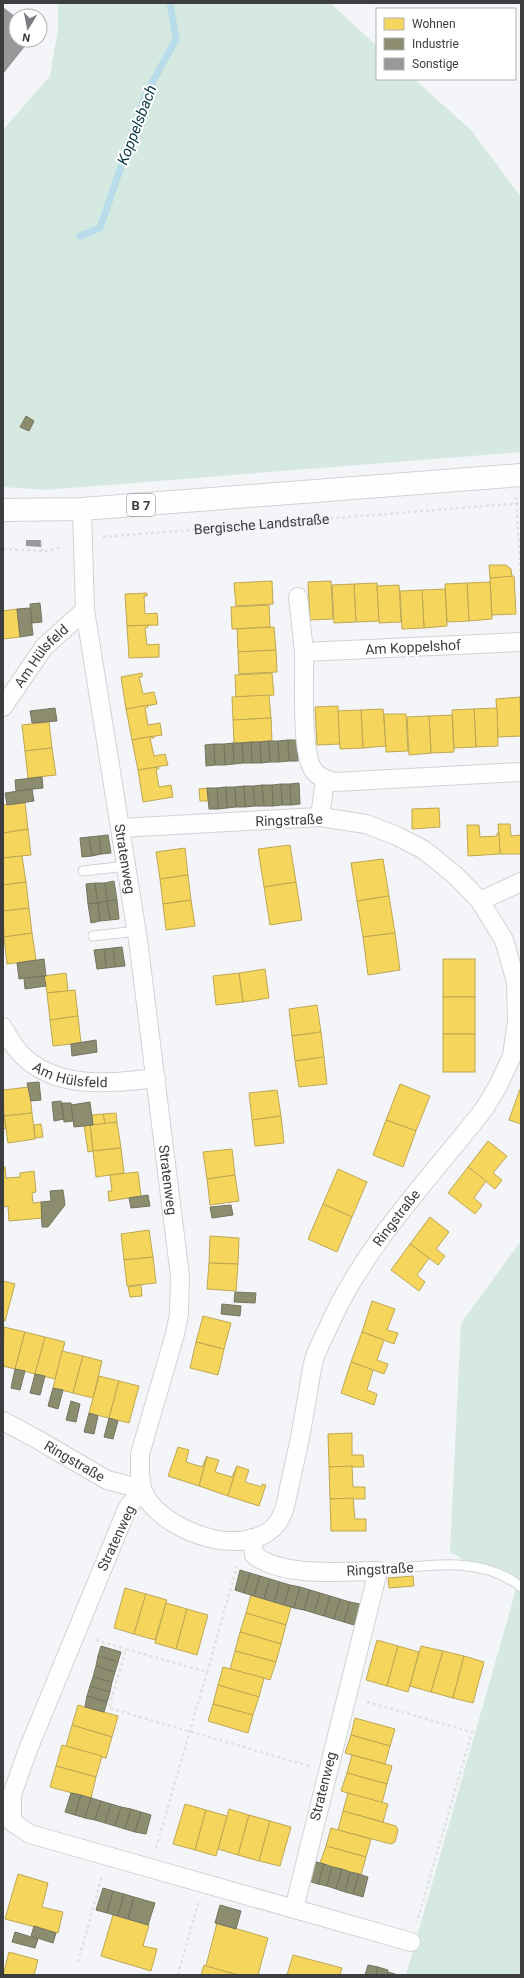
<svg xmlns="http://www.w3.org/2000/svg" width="524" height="1978" viewBox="0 0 524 1978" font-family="Roboto,sans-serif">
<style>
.green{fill:#d5e9e1}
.homes{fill:#f6d55c;stroke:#bea753}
.industry{fill:#8c8c6e;stroke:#747460}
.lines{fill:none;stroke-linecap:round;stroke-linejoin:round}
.stream{stroke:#b8dce9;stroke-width:7}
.building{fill:#97989a}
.service-casing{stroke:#d1d2d4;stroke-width:11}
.minor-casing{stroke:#d1d2d4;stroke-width:20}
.primary-casing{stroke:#d1d2d4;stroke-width:24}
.path{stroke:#e0e1e2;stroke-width:2.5;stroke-dasharray:3 3;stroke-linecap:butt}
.service{stroke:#fdfefe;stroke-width:9}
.minor{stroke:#fdfefe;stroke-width:18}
.primary{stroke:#fdfefe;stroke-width:22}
.labels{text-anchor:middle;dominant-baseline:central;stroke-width:4;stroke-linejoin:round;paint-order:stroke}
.shield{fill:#fff;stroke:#767779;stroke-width:1}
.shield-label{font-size:13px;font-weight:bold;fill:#3b3d3f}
.street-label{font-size:14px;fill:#3b3d3f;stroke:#fff}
.water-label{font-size:15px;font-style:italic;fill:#083744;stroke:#fff}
</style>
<rect width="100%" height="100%" fill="#f3f5f8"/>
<!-- green -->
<g class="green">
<polygon points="58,3 330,3 377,46 377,79 414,79 471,130 521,197 521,452 45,490 3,487 3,130 50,76 58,29"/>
<polygon points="521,1241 521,1586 469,1563 450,1552 461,1323"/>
<polygon points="517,1586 521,1590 521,1975 406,1975"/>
</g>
<!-- homes -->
<g class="homes">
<polygon points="489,565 506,565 511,569 512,577 490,578"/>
<polygon points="514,576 516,614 492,615 490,578"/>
<polygon points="272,581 273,604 236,606 234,583"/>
<polygon points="331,581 333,619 310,620 308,582"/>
<polygon points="490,582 492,619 469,621 467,583"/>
<polygon points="377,583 379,621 356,622 354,584"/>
<polygon points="467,583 469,621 447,622 445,584"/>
<polygon points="354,584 356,622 334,623 332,585"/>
<polygon points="399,585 401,622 379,623 377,586"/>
<polygon points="445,589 447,626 424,628 422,590"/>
<polygon points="422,590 424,628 402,629 400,591"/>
<polygon points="147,593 147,596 144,596 145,614 157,613 158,625 127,626 125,594"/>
<polygon points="269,605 270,627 232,629 231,607"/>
<polygon points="17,609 20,637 3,639 3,611"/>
<polygon points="148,625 148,627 145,628 147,645 159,644 159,657 129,658 127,626"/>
<polygon points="274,627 276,650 238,652 237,629"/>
<polygon points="276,650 277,672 239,674 238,652"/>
<polygon points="142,673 142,677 139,677 143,694 154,692 157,704 126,709 121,677"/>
<polygon points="272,673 274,695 236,697 235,675"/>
<polygon points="269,695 271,718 233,720 232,697"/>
<polygon points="520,697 521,736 498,737 496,699"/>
<polygon points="148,705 148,707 145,708 148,725 160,723 162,735 132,740 126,709"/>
<polygon points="338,706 340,744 317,745 315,707"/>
<polygon points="497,708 498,746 476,747 474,709"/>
<polygon points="383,709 386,746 363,748 361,710"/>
<polygon points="474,709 476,747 454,748 452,710"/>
<polygon points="361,710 363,748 340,749 338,711"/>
<polygon points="384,714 406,714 408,751 386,752"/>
<polygon points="452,715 454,752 431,753 429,716"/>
<polygon points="429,716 431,753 409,755 407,717"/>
<polygon points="271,718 272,741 234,743 233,720"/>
<polygon points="49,722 52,748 25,751 22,725"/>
<polygon points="153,736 154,738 150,738 154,756 165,754 168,765 138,770 132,740"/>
<polygon points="52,748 56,775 28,778 25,751"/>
<polygon points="158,767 159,769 156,769 159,787 171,785 173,797 143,802 138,770"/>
<polygon points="207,788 208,801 200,801 199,789"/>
<polygon points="25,803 28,829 3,833 3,805"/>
<polygon points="439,808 440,827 412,829 412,809"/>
<polygon points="498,824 510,824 511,836 521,835 521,854 500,854"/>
<polygon points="467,825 479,825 480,837 497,836 497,833 499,833 500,854 468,856"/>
<polygon points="28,829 31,855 3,858 3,833"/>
<polygon points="290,845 296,882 264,887 258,849"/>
<polygon points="185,848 188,875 160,879 156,852"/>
<polygon points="22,856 26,882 3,885 3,858"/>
<polygon points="383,859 389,896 357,901 351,863"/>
<polygon points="188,875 191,900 163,904 160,879"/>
<polygon points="26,882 29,908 3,911 3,885"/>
<polygon points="296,882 302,920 270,925 264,887"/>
<polygon points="389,896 395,933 363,937 357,901"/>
<polygon points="191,900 195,926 166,930 163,904"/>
<polygon points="29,908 32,933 4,937 3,911"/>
<polygon points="32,933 36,960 7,964 4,937"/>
<polygon points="395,933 400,970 368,975 363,937"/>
<rect x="443" y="959" width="32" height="38"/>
<polygon points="265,969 269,998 243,1002 239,973"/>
<polygon points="66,973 68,991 47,993 44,976"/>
<polygon points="239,973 243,1002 216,1005 213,976"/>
<polygon points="75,990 78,1016 50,1020 47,993"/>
<rect x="443" y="997" width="32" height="37"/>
<polygon points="317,1005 321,1032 292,1036 289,1009"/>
<polygon points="78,1016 81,1043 53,1046 50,1020"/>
<polygon points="321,1032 324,1057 295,1061 292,1036"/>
<rect x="443" y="1034" width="32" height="38"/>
<polygon points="324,1057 327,1084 299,1087 295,1061"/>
<polygon points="400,1084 430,1096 416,1131 386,1120"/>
<polygon points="29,1087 32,1113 4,1116 3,1090"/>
<polygon points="520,1089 521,1090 521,1124 509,1120"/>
<polygon points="277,1090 281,1116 252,1120 249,1093"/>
<polygon points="32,1113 35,1139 8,1143 4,1116"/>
<polygon points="116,1113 117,1122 105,1124 103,1114"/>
<polygon points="103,1114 105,1124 93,1125 92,1115"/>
<polygon points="4,1116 6,1128 3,1129 3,1117"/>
<polygon points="281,1116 284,1143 255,1146 252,1120"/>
<polygon points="386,1120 416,1131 403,1167 373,1155"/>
<polygon points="117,1122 121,1148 93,1151 90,1125"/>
<polygon points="41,1124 43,1137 35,1138 34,1125"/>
<polygon points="84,1125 90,1125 93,1151 88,1152"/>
<polygon points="488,1141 507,1156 493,1173 502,1180 495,1189 468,1167"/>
<polygon points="121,1148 124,1173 96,1177 93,1151"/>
<polygon points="232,1149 235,1175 207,1179 203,1152"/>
<polygon points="3,1167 5,1167 6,1178 20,1177 20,1173 34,1171 36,1192 32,1193 33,1203 41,1202 43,1218 9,1221 8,1206 3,1207"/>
<polygon points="468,1167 486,1181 474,1198 482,1205 475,1214 448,1193"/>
<polygon points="338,1169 367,1182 352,1217 323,1204"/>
<polygon points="138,1172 141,1196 109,1201 108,1191 112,1191 110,1175"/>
<polygon points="235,1175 239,1201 210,1205 207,1179"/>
<polygon points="323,1204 352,1217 337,1252 308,1239"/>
<polygon points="430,1217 449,1232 436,1249 445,1256 438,1265 410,1244"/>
<polygon points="149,1230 153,1257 124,1260 121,1234"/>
<polygon points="210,1236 239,1238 238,1264 209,1263"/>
<polygon points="410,1244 429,1258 417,1275 425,1282 419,1291 391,1270"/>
<polygon points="153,1257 156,1283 127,1286 124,1260"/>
<polygon points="209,1263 238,1264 236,1291 207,1289"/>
<polygon points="3,1281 15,1284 5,1321 3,1321"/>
<polygon points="141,1285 142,1296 130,1297 128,1287"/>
<polygon points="372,1301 395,1309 387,1330 398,1333 394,1344 362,1332"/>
<polygon points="203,1316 231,1323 224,1349 196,1342"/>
<polygon points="4,1327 25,1332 15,1369 3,1366"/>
<polygon points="25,1332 45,1337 35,1374 15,1369"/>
<polygon points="362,1332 384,1340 377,1360 388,1364 384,1374 351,1362"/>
<polygon points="45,1337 65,1342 55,1379 35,1374"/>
<polygon points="196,1342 224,1349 218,1375 190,1368"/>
<polygon points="62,1351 83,1356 73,1393 53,1388"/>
<polygon points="83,1356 102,1361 93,1398 73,1393"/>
<polygon points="351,1362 373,1370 367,1390 377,1394 374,1405 341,1393"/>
<polygon points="99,1376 119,1381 109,1418 89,1413"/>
<polygon points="119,1381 139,1386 129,1423 109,1418"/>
<polygon points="352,1433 352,1455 363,1455 364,1467 329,1467 328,1434"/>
<polygon points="178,1447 189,1450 186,1462 202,1467 207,1456 199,1486 168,1476"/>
<polygon points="207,1457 219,1460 215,1472 232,1477 237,1466 228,1496 199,1486"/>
<polygon points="237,1466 249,1470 245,1482 262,1487 262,1484 266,1485 259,1506 228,1496"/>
<polygon points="352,1466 353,1487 365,1487 365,1499 330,1499 329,1467"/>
<polygon points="353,1498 355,1519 366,1519 366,1531 331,1531 330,1499"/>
<polygon points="413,1576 414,1586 389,1588 388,1578"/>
<polygon points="125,1588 146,1594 134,1634 114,1628"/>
<polygon points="146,1594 167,1600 155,1640 134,1634"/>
<polygon points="251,1595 291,1607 286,1625 246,1613"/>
<polygon points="166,1603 187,1609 176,1649 155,1643"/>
<polygon points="187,1609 208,1615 197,1655 176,1649"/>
<polygon points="246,1613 286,1625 281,1644 240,1632"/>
<polygon points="240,1632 281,1644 276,1662 235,1651"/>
<polygon points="377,1640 398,1646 387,1686 366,1680"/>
<polygon points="398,1646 419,1652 408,1692 387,1686"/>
<polygon points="421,1646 443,1651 431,1692 410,1686"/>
<polygon points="235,1651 276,1662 270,1680 230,1669"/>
<polygon points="443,1651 464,1656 453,1698 431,1692"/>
<polygon points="464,1656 484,1662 473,1703 453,1698"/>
<polygon points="223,1667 264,1678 259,1697 218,1685"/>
<polygon points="218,1685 259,1697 253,1715 213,1704"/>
<polygon points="213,1704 253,1715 248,1733 208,1721"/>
<polygon points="78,1705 118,1716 112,1737 72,1725"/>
<polygon points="355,1718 395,1729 390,1746 351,1735"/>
<polygon points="72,1725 112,1737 106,1758 66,1746"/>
<polygon points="351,1735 390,1746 385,1764 345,1753"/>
<polygon points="62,1745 102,1756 96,1777 56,1766"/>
<polygon points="352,1755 392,1766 387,1784 347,1773"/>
<polygon points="56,1766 96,1777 91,1798 50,1787"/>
<polygon points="347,1773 387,1784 382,1803 341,1791"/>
<polygon points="348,1793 388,1804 383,1822 343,1811"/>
<polygon points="185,1804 206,1810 195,1850 173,1844"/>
<polygon points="229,1809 249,1815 238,1855 218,1849"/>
<polygon points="206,1810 227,1816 216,1856 195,1850"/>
<polygon points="343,1811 396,1826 398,1830 395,1842 391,1844 338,1830"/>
<polygon points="249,1815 270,1821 259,1861 238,1855"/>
<polygon points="270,1821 291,1827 280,1866 259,1861"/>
<polygon points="331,1828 371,1839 366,1857 326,1846"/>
<polygon points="326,1846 366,1857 361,1875 320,1863"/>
<polygon points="18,1874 48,1883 42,1907 63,1912 58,1933 5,1919"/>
<polygon points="113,1915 149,1925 143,1946 157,1949 151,1971 101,1956"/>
<polygon points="217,1923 268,1938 258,1975 238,1975 206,1966"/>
<polygon points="9,1952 38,1960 34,1975 3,1975"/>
<polygon points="293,1955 342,1968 340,1975 287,1975"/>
<polygon points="204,1965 206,1966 238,1975 201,1975"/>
</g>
<!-- industry -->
<g class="industry">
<polygon points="26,416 34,421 29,431 20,427"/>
<polygon points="40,603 42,622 32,623 30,604"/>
<polygon points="30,608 33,635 20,637 17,609"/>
<polygon points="55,708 57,721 32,723 30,711"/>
<polygon points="288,740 289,761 279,762 278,741"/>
<polygon points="288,740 297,740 298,761 289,761"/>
<polygon points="269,741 270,762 261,763 260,742"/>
<polygon points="269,741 278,741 279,762 270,762"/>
<polygon points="251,742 260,742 261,763 252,763"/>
<polygon points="251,742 252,763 243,763 242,743"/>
<polygon points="233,743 234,764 225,765 224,744"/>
<polygon points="233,743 242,743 243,763 234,764"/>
<polygon points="214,744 224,744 225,765 215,765"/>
<polygon points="214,744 215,765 206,766 205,745"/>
<polygon points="42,777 43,788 16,791 15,780"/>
<polygon points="299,783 300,804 291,805 290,784"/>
<polygon points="281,784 290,784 291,805 282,805"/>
<polygon points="281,784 282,805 273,806 272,785"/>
<polygon points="262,785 272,785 273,806 264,806"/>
<polygon points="262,785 264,806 255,806 253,786"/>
<polygon points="244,786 253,786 255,806 245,807"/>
<polygon points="244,786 245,807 236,807 235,787"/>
<polygon points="226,787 227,808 218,809 217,788"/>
<polygon points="226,787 235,787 236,807 227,808"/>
<polygon points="207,788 217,788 218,809 209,809"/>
<polygon points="32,789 34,801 7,805 5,793"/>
<polygon points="108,835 111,853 101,854 99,836"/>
<polygon points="99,836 101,854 92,856 89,837"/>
<polygon points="89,837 92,856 82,857 80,838"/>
<polygon points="114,881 117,900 107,901 105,883"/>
<polygon points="95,883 98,903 88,904 86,884"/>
<polygon points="95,883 105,883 107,901 98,903"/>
<polygon points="117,900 119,919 110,920 107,901"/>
<polygon points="107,901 110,920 100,921 98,903"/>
<polygon points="98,903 100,921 91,923 88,904"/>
<polygon points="122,947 125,966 115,967 113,948"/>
<polygon points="113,948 115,967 106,968 104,949"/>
<polygon points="104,949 106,968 97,969 94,950"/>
<polygon points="44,959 46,976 19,979 17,963"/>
<polygon points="44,976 46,986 25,989 24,978"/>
<polygon points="96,1040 97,1052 72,1056 71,1044"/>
<polygon points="39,1082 41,1100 31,1101 27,1083"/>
<polygon points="61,1101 64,1119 54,1121 52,1102"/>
<polygon points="90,1102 93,1125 74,1127 71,1105"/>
<polygon points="62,1103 71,1103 73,1121 64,1122"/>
<polygon points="63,1190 65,1205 48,1227 42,1227 41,1202 51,1201 50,1191"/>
<polygon points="148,1195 150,1206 131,1208 129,1198"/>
<polygon points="231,1205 233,1215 212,1218 210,1207"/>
<polygon points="235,1292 256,1293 255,1303 234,1302"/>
<polygon points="222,1304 241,1306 240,1316 221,1314"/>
<polygon points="15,1369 25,1371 20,1390 11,1388"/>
<polygon points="35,1374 45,1376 40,1395 30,1393"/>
<polygon points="53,1388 63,1390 58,1409 48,1406"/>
<polygon points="71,1401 80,1404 76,1422 66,1420"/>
<polygon points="89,1413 98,1416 94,1434 84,1432"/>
<polygon points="109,1418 118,1421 113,1439 104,1437"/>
<polygon points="240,1570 250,1573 244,1593 235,1590"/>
<polygon points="250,1573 260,1576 254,1596 244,1593"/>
<polygon points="260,1576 270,1579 264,1599 254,1596"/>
<polygon points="270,1579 280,1582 274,1602 264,1599"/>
<polygon points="280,1582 290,1585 284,1605 274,1602"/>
<polygon points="290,1585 300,1587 294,1608 284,1605"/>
<polygon points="300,1587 310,1590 304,1610 294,1608"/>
<polygon points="310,1590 320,1593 314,1613 304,1610"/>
<polygon points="320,1593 330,1596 324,1616 314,1613"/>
<polygon points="330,1596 340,1599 334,1619 324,1616"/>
<polygon points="340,1599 350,1602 344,1622 334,1619"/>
<polygon points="350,1602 360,1604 354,1625 344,1622"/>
<polygon points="101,1646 121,1652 118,1662 98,1656"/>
<polygon points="98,1656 118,1662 115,1672 96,1666"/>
<polygon points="96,1666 115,1672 112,1682 93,1677"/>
<polygon points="93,1677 112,1682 110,1692 90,1686"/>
<polygon points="90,1686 110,1692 107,1702 87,1696"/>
<polygon points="87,1696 107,1702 104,1712 85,1707"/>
<polygon points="71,1793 81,1795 75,1815 65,1812"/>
<polygon points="81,1795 91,1798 85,1818 75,1815"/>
<polygon points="91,1798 101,1801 95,1820 85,1818"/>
<polygon points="101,1801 111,1804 105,1823 95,1820"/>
<polygon points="111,1804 121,1807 115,1826 105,1823"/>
<polygon points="121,1807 131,1809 125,1829 115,1826"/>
<polygon points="131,1809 141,1812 135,1832 125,1829"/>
<polygon points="141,1812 151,1815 146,1834 135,1832"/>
<polygon points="313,1861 324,1864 318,1884 308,1881"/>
<polygon points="324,1864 332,1867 327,1886 318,1884"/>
<polygon points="332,1867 342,1869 336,1889 327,1886"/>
<polygon points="342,1869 350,1872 345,1892 336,1889"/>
<polygon points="350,1872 359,1874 353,1894 345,1892"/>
<polygon points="359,1874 368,1877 363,1897 353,1894"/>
<polygon points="103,1888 113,1891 107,1913 96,1910"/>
<polygon points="113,1891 124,1894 118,1916 107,1913"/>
<polygon points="124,1894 134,1897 128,1919 118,1916"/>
<polygon points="134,1897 155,1903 148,1925 128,1919"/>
<polygon points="220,1905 241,1911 236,1929 215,1923"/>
<polygon points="34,1926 56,1933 53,1943 31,1936"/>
<polygon points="15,1932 38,1939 35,1948 12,1942"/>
<polygon points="368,1965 378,1967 376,1975 365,1975"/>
<polygon points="378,1967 388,1970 387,1975 376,1975"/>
<polygon points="388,1972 398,1975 387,1975"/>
</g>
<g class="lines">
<!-- stream -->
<polyline class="stream" points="80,236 100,228 145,96 176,39 170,3"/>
</g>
<!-- building -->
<g class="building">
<polygon points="3,7 16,17 16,40 30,40 3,74"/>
<polygon points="26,540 41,540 41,547 26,546"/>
</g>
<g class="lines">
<defs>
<g id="service">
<polyline points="83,871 126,866"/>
<polyline points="93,936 137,931"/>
<path d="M378 1571C425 1566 481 1554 521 1587"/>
</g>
<g id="minor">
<path id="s2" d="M82 509 85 610 138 940 180 1276 179 1314 175 1334 140 1454V1474L142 1489 127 1509 27 1752 12 1795V1822L30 1834 411 1942"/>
<polyline points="298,597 304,652"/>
<path d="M521 642 304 652C305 678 300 752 314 771 319 778 328 780 335 782L521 772"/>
<path id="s3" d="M3 707 44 647 85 610"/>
<polyline points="320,817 325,780"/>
<polyline points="480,901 521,882"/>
<path id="s4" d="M3 1027C8 1036 13 1046 20 1053 56 1091 110 1083 156 1078"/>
<path id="s5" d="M3 1421 35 1438 107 1480 142 1489C144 1493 147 1499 150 1503 174 1533 240 1557 273 1528 286 1516 287 1495 291 1479 297 1454 302 1429 306 1404 309 1390 310 1374 314 1360 317 1349 323 1339 328 1328 364 1245 429 1180 484 1109L498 1086 512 1056 517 1021 516 982 504 940 480 901 456 876 424 850 397 836 366 824 320 817 120 828"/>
<path d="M252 1538 254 1555C284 1578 342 1571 378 1571L294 1909"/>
</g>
<polyline id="primary" points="3,510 82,509 521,475"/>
</defs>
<!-- service casing -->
<use href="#service" class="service-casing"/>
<!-- minor casing -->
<use href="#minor" class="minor-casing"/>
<!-- primary casing -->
<use href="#primary" class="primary-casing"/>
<!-- path -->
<g class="path">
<polyline points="516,497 521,577"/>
<path id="s1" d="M103 537 521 503"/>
<polyline points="3,549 47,551 63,547"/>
<polyline points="42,551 42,539"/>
<polyline points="96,1640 126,1649"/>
<polyline points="207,1672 237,1566"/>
<polyline points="367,1702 472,1732 417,1922"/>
<polyline points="156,1848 207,1672 126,1649 109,1708 309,1766"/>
<polyline points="78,1962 102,1876"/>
<polyline points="178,1975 198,1903"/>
<polyline points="514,1975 521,1961"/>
</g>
<!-- service -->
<use href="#service" class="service"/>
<!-- minor -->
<use href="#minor" class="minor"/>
<!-- primary -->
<use href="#primary" class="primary"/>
</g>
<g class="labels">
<!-- shield labels -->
<rect class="shield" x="127" y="494" width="28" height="22" rx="3"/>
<g class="shield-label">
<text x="141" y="505">B 7</text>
</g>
<!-- street labels -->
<g class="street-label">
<text stroke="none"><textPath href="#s1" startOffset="159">Bergische Landstraße</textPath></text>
<text transform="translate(413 647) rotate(-3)">Am Koppelshof</text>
<text stroke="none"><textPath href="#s3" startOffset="64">Am Hülsfeld</textPath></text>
<text transform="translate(289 820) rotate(-2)">Ringstraße</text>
<text stroke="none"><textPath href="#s2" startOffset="353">Stratenweg</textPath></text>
<text stroke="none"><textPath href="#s4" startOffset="88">Am Hülsfeld</textPath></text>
<text stroke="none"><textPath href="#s2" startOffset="677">Stratenweg</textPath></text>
<text stroke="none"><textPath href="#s5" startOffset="648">Ringstraße</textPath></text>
<text stroke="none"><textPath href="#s5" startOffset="82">Ringstraße</textPath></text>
<text transform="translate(116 1538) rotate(-65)">Stratenweg</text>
<text transform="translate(380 1569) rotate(-3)">Ringstraße</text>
<text transform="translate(323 1786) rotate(-76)">Stratenweg</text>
</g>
<!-- water labels -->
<g class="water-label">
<text transform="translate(137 125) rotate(-69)">Koppelsbach</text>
</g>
</g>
<!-- border -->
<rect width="524" height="1978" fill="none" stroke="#3b3d3f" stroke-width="8"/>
<!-- legend -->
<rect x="376" y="8" width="140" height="72" fill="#ffffff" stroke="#b1b1b2"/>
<rect x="384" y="18" width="20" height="12" fill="#f6d55c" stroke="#b1b1b2"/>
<text x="412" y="28" font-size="12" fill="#3b3d3f">Wohnen</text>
<rect x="384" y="38" width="20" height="12" fill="#8c8c6e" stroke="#b1b1b2"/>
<text x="412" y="48" font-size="12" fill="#3b3d3f">Industrie</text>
<rect x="384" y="58" width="20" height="12" fill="#97989a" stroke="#b1b1b2"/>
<text x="412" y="68" font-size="12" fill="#3b3d3f">Sonstige</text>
<!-- north arrow -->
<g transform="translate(28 28) rotate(190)"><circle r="19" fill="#ffffff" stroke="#b1b1b2"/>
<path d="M0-3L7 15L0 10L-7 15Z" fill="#7b7d80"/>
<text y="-6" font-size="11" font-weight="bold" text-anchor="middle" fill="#3b3d3f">N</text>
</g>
</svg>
